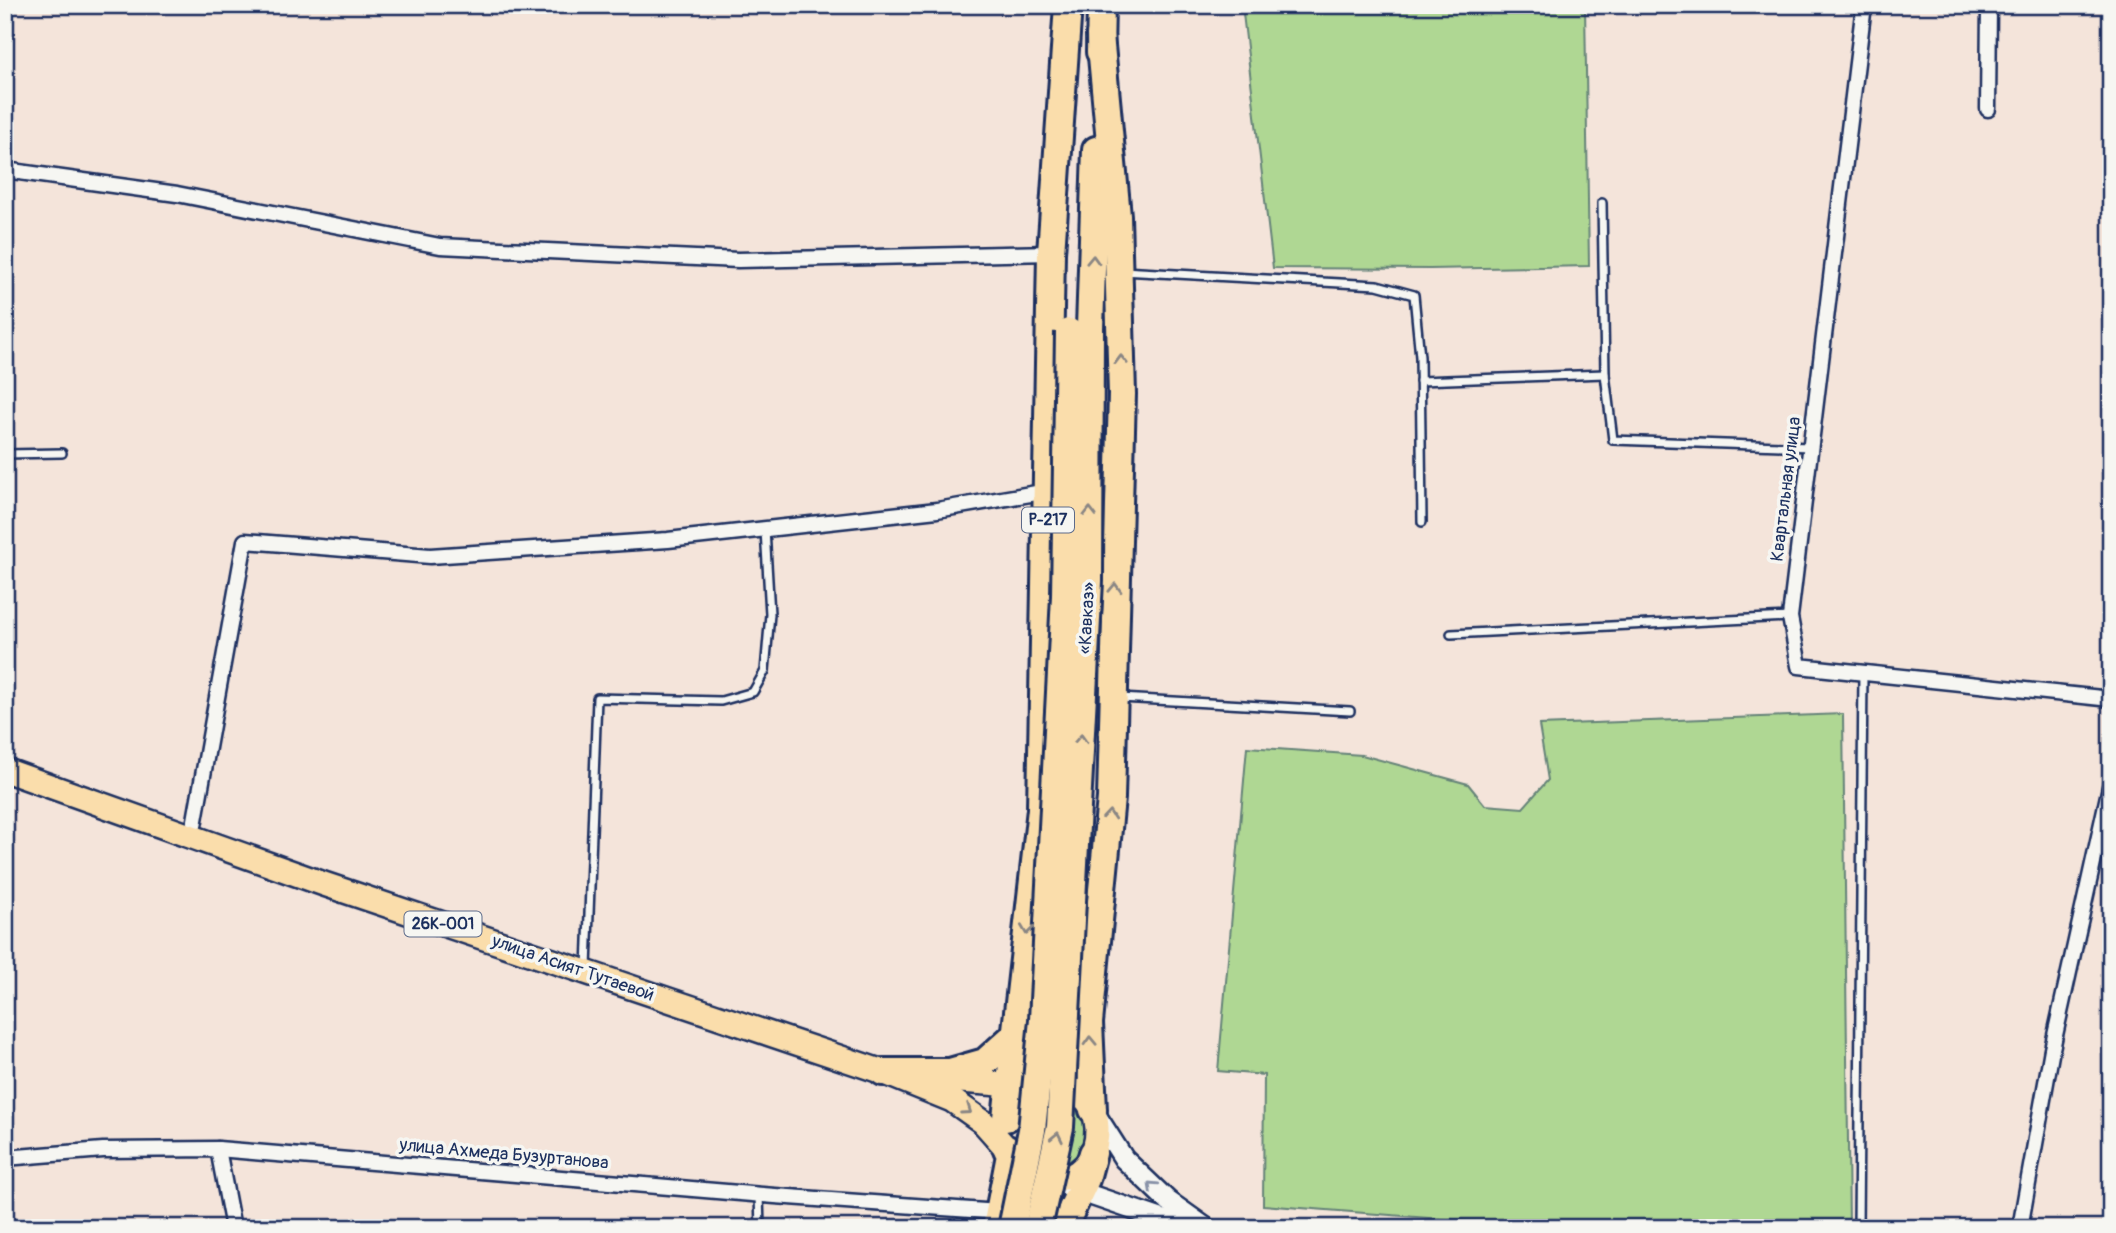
<svg xmlns="http://www.w3.org/2000/svg" width="2116" height="1233" viewBox="0 0 2116 1233" font-family="Pangolin,sans-serif">
<style>
.green{fill:#afd793;stroke:#658378;stroke-width:2}
.lines{fill:none;stroke-linecap:round;stroke-linejoin:round}
.lane-casing{stroke:#1b2f5e;stroke-width:12}
.street-casing{stroke:#1b2f5e;stroke-width:19}
.secondary-casing{stroke:#1b2f5e;stroke-width:24}
.primary-casing{stroke:#1b2f5e;stroke-width:28}
.highway-casing{stroke:#1b2f5e;stroke-width:32}
.lane{stroke:#f6f6f2;stroke-width:7}
.street{stroke:#f6f6f2;stroke-width:14}
.secondary{stroke:#f6f6f2;stroke-width:19}
.primary{stroke:#faddab;stroke-width:23}
.highway{stroke:#faddab;stroke-width:26}
.highway-bridge-casing{stroke:#1b2f5e;stroke-width:32;stroke-linecap:butt}
.highway-bridge{stroke:#faddab;stroke-width:26}
.oneway{stroke:#8a8684}
.oneway2{stroke:#8892a8}
.labels{text-anchor:middle;dominant-baseline:central;stroke-width:7;stroke-linejoin:round;paint-order:stroke}
.shield{fill:#f6f6f2;stroke:#5d6b8a;stroke-width:2}
.shield-label{font-size:16px;font-weight:bold;fill:#1b2f5e}
.street-label{font-size:18px;fill:#1b2f5e;stroke:#f6f6f2}
</style>
<rect width="100%" height="100%" fill="#f4e4da"/>
<filter id="ink" filterUnits="userSpaceOnUse"><feTurbulence type="fractalNoise" baseFrequency=".0143" numOctaves="2"/><feDisplacementMap in="SourceGraphic" scale="14" xChannelSelector="R" yChannelSelector="G"/><feConvolveMatrix kernelMatrix="1 2 1 2 8 2 1 2 1" color-interpolation-filters="sRGB"/></filter>
<g filter="url(#ink)">
<!-- green -->
<g class="green">
<polygon points="1242,5 1585,5 1589,266 1430,269 1273,268"/>
<polygon points="1843,714 1849,1228 1555,1228 1263,1205 1264,1075 1218,1071 1247,747 1362,755 1468,784 1485,805 1523,808 1548,780 1539,725"/>
<circle cx="1052" cy="1132" r="34"/>
</g>
<g class="lines">
<defs>
<g id="lane">
<polyline points="1602,203 1605,374 1613,440 1810,447"/>
<polyline points="1122,271 1377,285 1414,295 1420,357 1422,522"/>
<polyline points="1420,381 1605,374"/>
<polyline points="5,454 62,453"/>
<polyline points="1451,634 1790,617"/>
<polyline points="1120,698 1350,711"/>
<polyline points="587,968 597,698 721,701 753,692 765,671 770,614 765,530"/>
<polyline points="759,1195 760,1228"/>
<polyline points="1858,1228 1863,673"/>
</g>
<g id="street">
<polyline points="1864,5 1790,617 1799,666 2111,699"/>
<polyline points="1988,109 1989,5"/>
<polyline points="5,170 177,194 440,246 738,260 1051,253"/>
<polyline points="192,837 245,541 430,556 668,540 937,510 1048,491"/>
<polyline points="218,1149 233,1228"/>
<polyline points="5,1158 103,1150 218,1149 775,1196 999,1212"/>
<polyline points="2020,1228 2052,1049 2111,782"/>
</g>
<g id="secondary">
<polyline points="1094,1112 1124,1159 1168,1201 1206,1228"/>
<polyline points="1070,1188 1187,1228"/>
</g>
<g id="primary">
<polyline points="5,770 324,884 883,1072 952,1100 983,1122 1007,1149"/>
<polyline points="934,1079 1026,1086"/>
<path d="M1034 1176C1108 1201 1122 1081 1048 1086"/>
</g>
<g id="highway">
<polyline points="1100,52 1101,5"/>
<polyline points="1090,328 1096,150"/>
<polyline points="883,1072 950,1072 985,1062 1015,1035"/>
<polyline points="1093,1110 1089,1023 1111,798 1122,394 1117,216 1100,35"/>
<polyline points="1006,1118 1041,809 1051,253 1068,5"/>
<polyline points="996,1228 1010,1155 1007,1149"/>
<polyline points="1063,1228 1086,1179 1093,1153"/>
</g>
</defs>
<!-- lane casing -->
<use href="#lane" class="lane-casing"/>
<!-- street casing -->
<use href="#street" class="street-casing"/>
<!-- secondary casing -->
<use href="#secondary" class="secondary-casing"/>
<!-- primary casing -->
<use href="#primary" class="primary-casing"/>
<!-- highway casing -->
<use href="#highway" class="highway-casing"/>
<!-- lane -->
<use href="#lane" class="lane"/>
<!-- street -->
<use href="#street" class="street"/>
<!-- secondary -->
<use href="#secondary" class="secondary"/>
<!-- primary -->
<use href="#primary" class="primary"/>
<!-- highway -->
<use href="#highway" class="highway"/>
<defs>
<g id="highway-bridge">
<polyline points="1012,1228 1032,1130 1043,1020 1065,596 1069,332"/>
<polyline points="1038,1228 1060,1127 1089,581 1090,328"/>
</g>
</defs>
<!-- highway-bridge casing -->
<use href="#highway-bridge" class="highway-bridge-casing"/>
<!-- highway-bridge -->
<use href="#highway-bridge" class="highway-bridge"/>
</g>
<!-- one-way arrows -->
<defs><path id="oneway-chevron" d="M-2-3.5L2.5 0L-2 3.5" fill="none" stroke-width="1.6" stroke-linecap="round" stroke-linejoin="round" transform="scale(1.75)"/></defs>
<g class="oneway">
<use href="#oneway-chevron" transform="translate(1093 260) rotate(-88)"/>
<use href="#oneway-chevron" transform="translate(1121 360) rotate(-91)"/>
<use href="#oneway-chevron" transform="translate(1090 512) rotate(-90)"/>
<use href="#oneway-chevron" transform="translate(1115 588) rotate(-88)"/>
<use href="#oneway-chevron" transform="translate(1081 739) rotate(-87)"/>
<use href="#oneway-chevron" transform="translate(1109 815) rotate(-85)"/>
<use href="#oneway-chevron" transform="translate(1027 930) rotate(97)"/>
<use href="#oneway-chevron" transform="translate(1090 1041) rotate(-92)"/>
<use href="#oneway-chevron" transform="translate(967 1110) rotate(35)"/>
<use href="#oneway-chevron" transform="translate(1057 1137) rotate(-78)"/>
</g>
<use class="oneway2" href="#oneway-chevron" transform="translate(1152 1186) rotate(-137)"/>
</g>
<g class="labels">
<!-- shield labels -->
<g class="shield">
<rect x="1022" y="507.5" width="52" height="25" rx="5"/>
<rect x="404.5" y="911.5" width="77" height="25" rx="5"/>
</g>
<g class="shield-label">
<text x="1048" y="520">Р-217</text>
<text x="443" y="924">26К-001</text>
</g>
<!-- street labels -->
<g class="street-label">
<text transform="translate(1786 489) rotate(-83)">Квартальная улица</text>
<text transform="translate(1087 618) rotate(-87)">«Кавказ»</text>
<text transform="translate(573 968) rotate(19)">улица Асият Тутаевой</text>
<text transform="translate(504 1154) rotate(5)">улица Ахмеда Бузуртанова</text>
</g>
</g>
<!-- margin -->
<rect width="2116" height="1233" fill="none" stroke="#f6f6f2" stroke-width="28"/>
<rect x="14" y="14" width="2088" height="1205" fill="none" stroke="#1b2f5e" stroke-width="2.5" filter="url(#ink)"/>
</svg>
